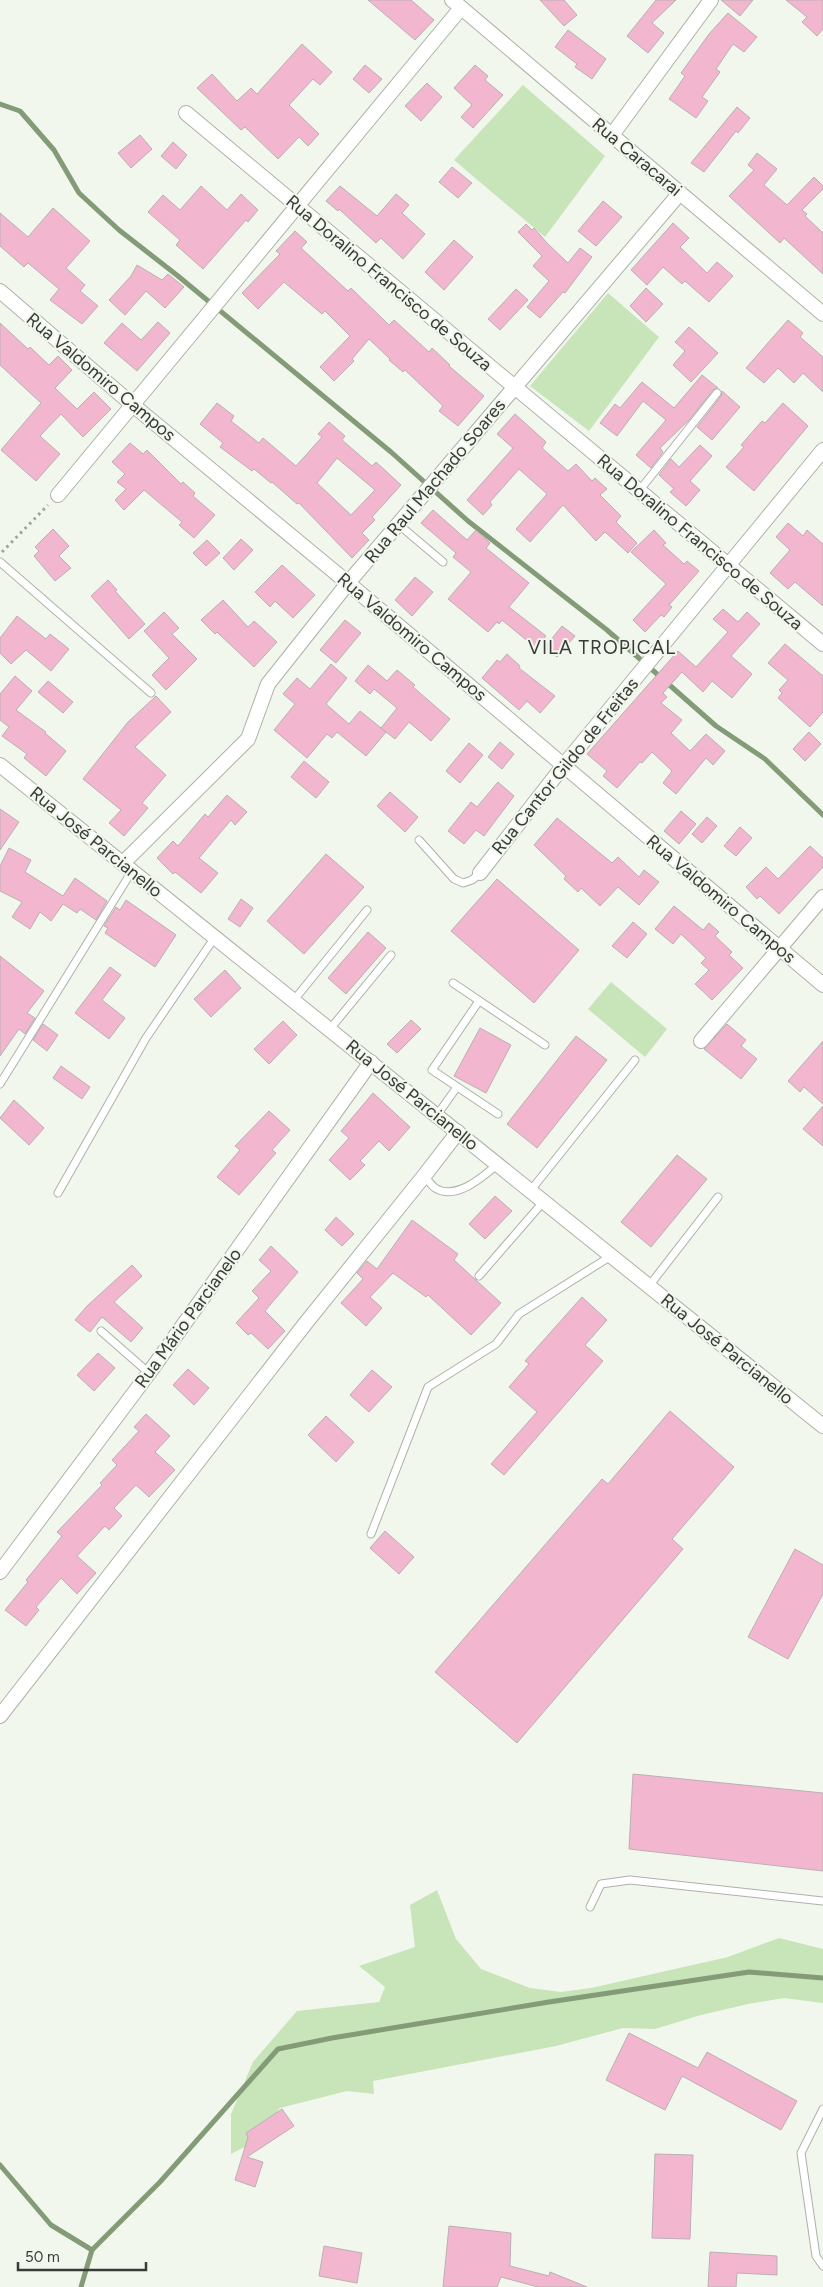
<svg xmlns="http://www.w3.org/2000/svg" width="823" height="2287" viewBox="0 0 823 2287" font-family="Figtree,sans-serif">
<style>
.green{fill:#c8e4b9}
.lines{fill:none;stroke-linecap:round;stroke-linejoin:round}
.stream{stroke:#849b78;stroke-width:5}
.building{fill:#f2b7ce;stroke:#bbafb4;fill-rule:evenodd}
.service-casing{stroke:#acb2a9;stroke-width:9}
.minor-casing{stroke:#acb2a9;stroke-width:16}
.path{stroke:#9ea29b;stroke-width:3;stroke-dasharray:2.5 4;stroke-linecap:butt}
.service{stroke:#fff;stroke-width:7}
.minor{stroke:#fff;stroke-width:14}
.labels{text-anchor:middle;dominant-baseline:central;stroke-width:4;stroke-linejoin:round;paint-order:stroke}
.street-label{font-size:18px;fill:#383b37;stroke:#f1f7ed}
.neighbourhood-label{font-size:19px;letter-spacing:1px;fill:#383b37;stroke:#f1f7ed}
</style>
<rect width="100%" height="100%" fill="#f1f7ed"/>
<!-- green -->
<g class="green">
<polygon points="523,85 605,156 545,237 454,160"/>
<polygon points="608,293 659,337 589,431 530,386"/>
<polygon points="611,982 667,1029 645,1057 588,1009"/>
<polygon points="437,1890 456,1939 481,1969 530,1988 561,1992 591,1988 728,1957 779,1938 823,1949 823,2003 784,1998 748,2004 701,2015 655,2029 623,2028 556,2046 373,2081 374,2094 347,2091 280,2108 250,2144 231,2154 231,2114 253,2062 297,2011 379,2002 385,1987 359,1966 415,1947 410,1905"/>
</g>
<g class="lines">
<!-- stream -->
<g class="stream">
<polyline points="0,104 20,111 54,150 79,193 119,230 178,276 391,452 468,521 607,630 716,726 765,759 823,815"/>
<polyline points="0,2165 51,2225 92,2250"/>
<polyline points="81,2287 92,2250 160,2182 278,2049 332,2038 549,2002 749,1972 823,1978"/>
</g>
</g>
<!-- building -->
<g class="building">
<polygon points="368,0 411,0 434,20 415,40"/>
<polygon points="540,0 564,0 577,15 564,26"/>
<polygon points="656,0 676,0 652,23 664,33 648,53 627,36"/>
<polygon points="721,0 753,0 740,16"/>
<polygon points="786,0 823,0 823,29 817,36 802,22 807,17"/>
<polygon points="728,13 757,37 744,52 733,44 716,69 720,72 702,97 708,101 696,118 669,99 685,76 681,73 709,34"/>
<polygon points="568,30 606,59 592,79 575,67 577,64 555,47"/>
<polygon points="302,44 332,72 320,85 313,79 289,105 319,134 308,146 299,137 278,159 245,127 241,130 197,88 212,74 237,101 251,88 257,94"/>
<polygon points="365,65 382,79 369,93 353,79"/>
<polygon points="475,65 488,76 485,80 503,95 473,128 461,117 472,105 454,88"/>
<polygon points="427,83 442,97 421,121 405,106"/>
<polygon points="737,107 750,118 738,133 736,131 704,172 691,163"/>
<polygon points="140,135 152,149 131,168 118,153"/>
<polygon points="173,142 187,155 176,169 161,156"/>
<polygon points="757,153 777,169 764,185 787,205 814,177 823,186 823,189 802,210 807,214 805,216 823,233 823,274 784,238 780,243 729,196 754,170 748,165"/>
<polygon points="452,167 472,183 458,198 439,182"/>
<polygon points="201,186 227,210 241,194 258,210 248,222 246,220 203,269 176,245 180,240 148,212 163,195 180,210"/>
<polygon points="340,186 377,216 396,194 409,205 402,213 425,234 403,259 381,238 376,243 339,209 338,211 326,201"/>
<polygon points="603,201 622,217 596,246 578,231"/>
<polygon points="53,208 90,241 66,268 85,285 80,291 98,306 82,324 50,300 59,289 28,263 24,267 0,246 0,213 28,237"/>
<polygon points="673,223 689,238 680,247 707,273 717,262 733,276 709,302 685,281 682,284 663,267 647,285 631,270"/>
<polygon points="526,224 532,230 534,228 547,243 568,263 580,248 592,257 565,293 563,292 540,318 527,307 549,281 533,266 542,256 518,232"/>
<polygon points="295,231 307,242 301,248 348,291 351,288 389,325 394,320 429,352 432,348 450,365 449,366 484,396 458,426 439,411 443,406 405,370 403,372 389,360 390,359 369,339 352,359 354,361 334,381 320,367 350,336 325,311 322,314 284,282 258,309 242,293 280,254 276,251"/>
<polygon points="454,240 473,257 444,290 425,272"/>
<polygon points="137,265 162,280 168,274 184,287 165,308 146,291 125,315 109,300 131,276"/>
<polygon points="646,288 663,304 646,322 630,306"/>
<polygon points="516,289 528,300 500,330 488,319"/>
<polygon points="788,320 803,333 800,337 823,357 823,392 803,373 794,383 778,368 764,383 746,368"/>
<polygon points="158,322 170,333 137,371 104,343 122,323 141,340"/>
<polygon points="0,323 28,349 30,347 49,365 58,356 72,370 55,388 77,409 94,392 111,409 83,437 61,414 40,436 60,454 36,481 1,450 41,403 0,365"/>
<polygon points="689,327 718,353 691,382 673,365 685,351 675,342"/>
<polygon points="702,375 718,388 713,390 689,420 660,448 663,452 651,468 636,455 666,420 643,401 617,436 600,423 615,404 620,408 642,382 674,408"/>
<polygon points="722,391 740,407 712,440 697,427 721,396"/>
<path d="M217 403 234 416 231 421 259 443 263 438 296 466 322 437 318 434 329 422 345 436 342 440 372 466 376 462 401 485 372 517 375 520 362 533 369 540 352 558 299 503 297 504 272 482 271 483 254 469 252 471 220 447 223 443 200 424ZM337 458 375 490 351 515 317 483Z"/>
<polygon points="783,403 808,426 754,491 726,467 744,447 741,445 762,421 765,423"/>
<polygon points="515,414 546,442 542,448 568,471 576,464 592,481 595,478 607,489 600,495 621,516 616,522 637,543 628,553 605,532 596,541 563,505 530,542 516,529 547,494 519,469 490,502 492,505 483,515 467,500 513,448 497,434"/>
<polygon points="130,443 143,454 147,450 181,484 183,482 195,493 193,496 215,515 194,538 179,525 182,522 144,490 124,510 115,500 126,489 117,482 125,474 112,462"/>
<polygon points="700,445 712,456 690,481 700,490 686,506 670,492 674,489 659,475 671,459 679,467"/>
<polygon points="433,510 467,540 476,530 490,543 486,548 529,583 509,607 546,636 536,648 502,620 499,624 497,622 488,632 448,599 471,572 453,557 456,553 421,523"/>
<polygon points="788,523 803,536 807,530 823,544 823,606 795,582 788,589 770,573 790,550 776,537"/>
<polygon points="53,529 69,546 59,556 71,568 55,581 34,556 39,551 35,547"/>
<polygon points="654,530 666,543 663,545 684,564 687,561 699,571 669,605 672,607 664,617 661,615 645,632 633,620 666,584 631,552"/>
<polygon points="241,539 253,550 234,570 223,558"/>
<polygon points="207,540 220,553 206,566 193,553"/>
<polygon points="282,565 315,595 293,618 275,601 270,607 255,592"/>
<polygon points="415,577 433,592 412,616 395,600"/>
<polygon points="108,580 117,590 115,591 145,624 129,639 91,596"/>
<polygon points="223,600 248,627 254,621 277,642 254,667 217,632 215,634 201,620"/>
<polygon points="723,609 738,622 747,612 760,624 731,656 752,674 732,698 712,681 703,692 682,672 663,693 667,697 661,703 682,720 671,733 690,751 706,734 725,751 713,765 706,758 676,794 663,783 672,771 652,752 642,763 640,762 617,788 603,776 607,771 587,754 678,651 696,667 728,632 713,619"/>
<polygon points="164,612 179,628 172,634 197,659 166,690 152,675 169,658 144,631"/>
<polygon points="17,616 46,639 50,634 69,649 51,671 26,650 11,664 0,653 0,638"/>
<polygon points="345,620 361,633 336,663 320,650"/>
<polygon points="562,626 575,636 557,657 545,647"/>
<polygon points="785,644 823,676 823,712 810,727 778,698 782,693 779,690 788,680 768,663"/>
<polygon points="507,654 520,666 519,668 555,696 540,713 527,701 519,710 482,678 497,660 500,662"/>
<polygon points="331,664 347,678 326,704 349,724 360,711 386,732 366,756 337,732 332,738 327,734 307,758 274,730 295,704 283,694 297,678 310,689"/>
<polygon points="368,665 387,681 397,670 415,685 413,687 450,719 431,741 409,722 395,739 381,728 397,708 374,689 370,694 355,681"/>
<polygon points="15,676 32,691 16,710 46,732 45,733 66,751 46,776 24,758 27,754 2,736 9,727 0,720 0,694"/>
<polygon points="48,681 73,702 63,713 38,692"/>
<polygon points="156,696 171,712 135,747 166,775 142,803 148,808 124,836 109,823 121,810 83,779 128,722"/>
<polygon points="809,732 821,744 805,761 793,749"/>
<polygon points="500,742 514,754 502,769 488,757"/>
<polygon points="469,743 483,755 460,783 446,771"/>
<polygon points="304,761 329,782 316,798 291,777"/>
<polygon points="498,782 514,796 484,836 476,830 464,844 448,831 471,802 477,807"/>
<polygon points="390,792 418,817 405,832 377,806"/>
<polygon points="227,795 247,812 235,825 231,820 199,858 218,873 201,893 175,872 173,874 157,858 173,841 178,846 205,814 208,817"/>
<polygon points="0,809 19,822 0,850"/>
<polygon points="681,811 696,824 679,844 664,831"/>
<polygon points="707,817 717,826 702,843 692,834"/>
<polygon points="557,818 612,863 618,857 639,877 644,870 659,882 639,905 618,887 600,906 581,888 578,892 564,879 566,876 534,845"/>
<polygon points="740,827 752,838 736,856 724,846"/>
<polygon points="810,846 823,858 823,867 779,914 760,896 757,899 746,887 766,867 778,879"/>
<polygon points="9,848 31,860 25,872 63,896 75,878 107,901 96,920 80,909 77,913 63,904 51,921 40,912 30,929 12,917 22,902 0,891 0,866"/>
<polygon points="326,854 364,887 304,954 267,921"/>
<polygon points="497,879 579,950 534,1003 451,931"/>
<polygon points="241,899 253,908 240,927 228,919"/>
<polygon points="126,900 176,935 155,967 105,933 108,928 104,926 116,907 120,910"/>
<polygon points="674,906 703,930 709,923 719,932 715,936 732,952 729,955 743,968 712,1000 695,984 709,970 701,963 706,958 681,934 673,944 655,929"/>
<polygon points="633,922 647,934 627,958 612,946"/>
<polygon points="368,932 386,948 346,994 328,978"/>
<polygon points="0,956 44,991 27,1013 35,1018 25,1034 19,1029 0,1056"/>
<polygon points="110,967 121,975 102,1000 125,1018 109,1039 75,1013"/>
<polygon points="225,970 241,988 211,1017 194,999"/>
<polygon points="411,1020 421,1029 397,1053 387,1044"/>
<polygon points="283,1021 297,1035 269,1064 254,1049"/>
<polygon points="43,1024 58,1035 47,1051 33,1040"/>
<polygon points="727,1024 746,1040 741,1046 757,1059 741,1079 704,1049"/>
<polygon points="480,1028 511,1045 486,1093 454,1076"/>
<polygon points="576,1036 607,1060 537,1148 507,1124"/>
<polygon points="823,1041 823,1104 804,1087 800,1092 788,1081"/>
<polygon points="61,1066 90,1087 82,1099 53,1078"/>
<polygon points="373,1093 410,1127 389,1151 379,1141 360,1161 365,1165 350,1180 329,1160 349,1138 341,1131"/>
<polygon points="14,1100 44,1128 29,1145 0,1118"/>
<polygon points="823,1106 823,1146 803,1129"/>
<polygon points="269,1111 290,1130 272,1150 276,1153 239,1195 217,1177 240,1150 235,1146"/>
<polygon points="677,1155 707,1179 651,1247 621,1222"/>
<polygon points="495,1196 512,1211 485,1239 469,1224"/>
<polygon points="336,1217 354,1234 342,1246 325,1230"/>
<polygon points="412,1220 458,1254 454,1260 501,1303 471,1335 428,1295 426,1297 393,1273 370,1297 382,1308 366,1326 341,1303 363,1279 357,1273 367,1261 377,1269"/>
<polygon points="271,1246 298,1272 265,1311 285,1331 268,1349 251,1333 248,1335 236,1323 259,1298 252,1291 271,1271 259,1260"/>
<polygon points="132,1265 142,1276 114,1302 143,1328 131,1342 102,1317 90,1332 75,1320 87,1306"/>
<polygon points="582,1297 607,1320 585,1345 603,1361 504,1475 491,1464 537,1412 509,1387 529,1364 525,1361"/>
<polygon points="98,1353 115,1368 94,1391 77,1375"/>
<polygon points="188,1369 209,1388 194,1405 173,1385"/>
<polygon points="372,1370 392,1387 369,1412 350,1395"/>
<polygon points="670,1411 734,1467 672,1539 683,1549 517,1743 435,1672 602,1479 608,1484"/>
<polygon points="146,1414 170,1436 155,1452 175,1470 149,1497 136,1485 114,1508 122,1516 109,1530 105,1526 77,1556 96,1573 77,1594 61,1578 36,1607 39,1610 26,1626 5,1610 28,1582 26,1580 62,1536 57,1532 102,1485 100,1483 117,1465 112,1460 139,1431 134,1427"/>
<polygon points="326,1416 354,1442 336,1462 308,1435"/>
<polygon points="385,1531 414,1557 399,1574 370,1548"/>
<polygon points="795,1549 823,1565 823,1594 788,1659 748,1637"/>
<polygon points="633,1774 823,1793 823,1871 629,1849"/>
<polygon points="629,2033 698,2068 707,2052 797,2101 781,2130 682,2076 665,2110 606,2080"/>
<polygon points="282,2109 294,2126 247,2157 263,2162 255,2187 235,2180 248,2137 246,2133"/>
<polygon points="655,2154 693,2155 690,2239 652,2238"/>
<polygon points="449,2226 511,2233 510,2266 549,2276 550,2272 587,2287 538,2287 501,2277 497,2287 443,2287"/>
<polygon points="324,2246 362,2253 357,2283 319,2276"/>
<polygon points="710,2252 777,2256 777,2275 737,2273 736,2287 708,2287"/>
</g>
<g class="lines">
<defs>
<g id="service">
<polyline points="639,491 717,393"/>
<polyline points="398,524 443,562"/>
<polyline points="0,562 151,693"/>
<polyline points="419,840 454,879 463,883 472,880 480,873"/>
<polyline points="453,983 545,1045"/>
<polyline points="294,1000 367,910"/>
<polyline points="479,1001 432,1070 498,1114"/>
<polyline points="330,1029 391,955"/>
<polyline points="0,1084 132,871"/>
<polyline points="437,1115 457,1087"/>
<path d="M424 1176C428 1180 431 1185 435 1188 456 1201 483 1177 498 1164"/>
<polyline points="531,1190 635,1060"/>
<polyline points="58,1193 146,1038 215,937"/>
<polyline points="479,1276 544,1201"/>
<polyline points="649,1286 718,1197"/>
<polyline points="101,1331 149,1373"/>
<polyline points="371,1534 428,1387 496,1344 519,1314 611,1256"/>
<polyline points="590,1907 601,1884 630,1880 823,1901"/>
<polyline points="823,2109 801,2153 816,2256 823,2266"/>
</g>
<g id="minor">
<polyline points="452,0 823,314"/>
<polyline points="186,113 823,644"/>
<polyline points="612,135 711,0"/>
<polyline points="0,291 134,406 348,583 823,985"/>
<polyline points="58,495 461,8"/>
<polyline points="0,765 823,1426"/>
<polyline points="123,863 248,739 268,684 348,583 680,193"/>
<polyline points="480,873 564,765 823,450"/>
<polyline points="701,1041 823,897"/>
<polyline points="0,1572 149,1373 371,1062"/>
<polyline points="0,1716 305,1324 424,1176 458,1132"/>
</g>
</defs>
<!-- service casing -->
<use href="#service" class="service-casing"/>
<!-- minor casing -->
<use href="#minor" class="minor-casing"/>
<!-- path -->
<polyline class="path" points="2,552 48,505"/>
<!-- service -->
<use href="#service" class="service"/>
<!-- minor -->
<use href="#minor" class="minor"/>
</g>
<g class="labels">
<!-- street labels -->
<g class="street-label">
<text transform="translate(637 157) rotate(40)">Rua Caracarai</text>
<text transform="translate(389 283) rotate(40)">Rua Doralino Francisco de Souza</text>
<text transform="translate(101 377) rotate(40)">Rua Valdomiro Campos</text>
<text transform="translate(435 481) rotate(-50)">Rua Raul Machado Soares</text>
<text transform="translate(700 542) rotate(40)">Rua Doralino Francisco de Souza</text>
<text transform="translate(412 637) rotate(40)">Rua Valdomiro Campos</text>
<text transform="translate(565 766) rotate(-51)">Rua Cantor Gildo de Freitas</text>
<text transform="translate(96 842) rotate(39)">Rua José Parcianello</text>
<text transform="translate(721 899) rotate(40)">Rua Valdomiro Campos</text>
<text transform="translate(412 1095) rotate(39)">Rua José Parcianello</text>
<text transform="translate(188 1318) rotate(-54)">Rua Mário Parcianelo</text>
<text transform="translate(727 1349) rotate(39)">Rua José Parcianello</text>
</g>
<!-- neighbourhood labels -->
<g class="neighbourhood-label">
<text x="602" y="647">VILA TROPICAL</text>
</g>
</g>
<!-- scale -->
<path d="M18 2262v8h128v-8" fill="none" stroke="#383b37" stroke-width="2.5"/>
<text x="25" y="2262" font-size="15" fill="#383b37" stroke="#f1f7ed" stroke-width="4" paint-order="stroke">50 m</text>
</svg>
